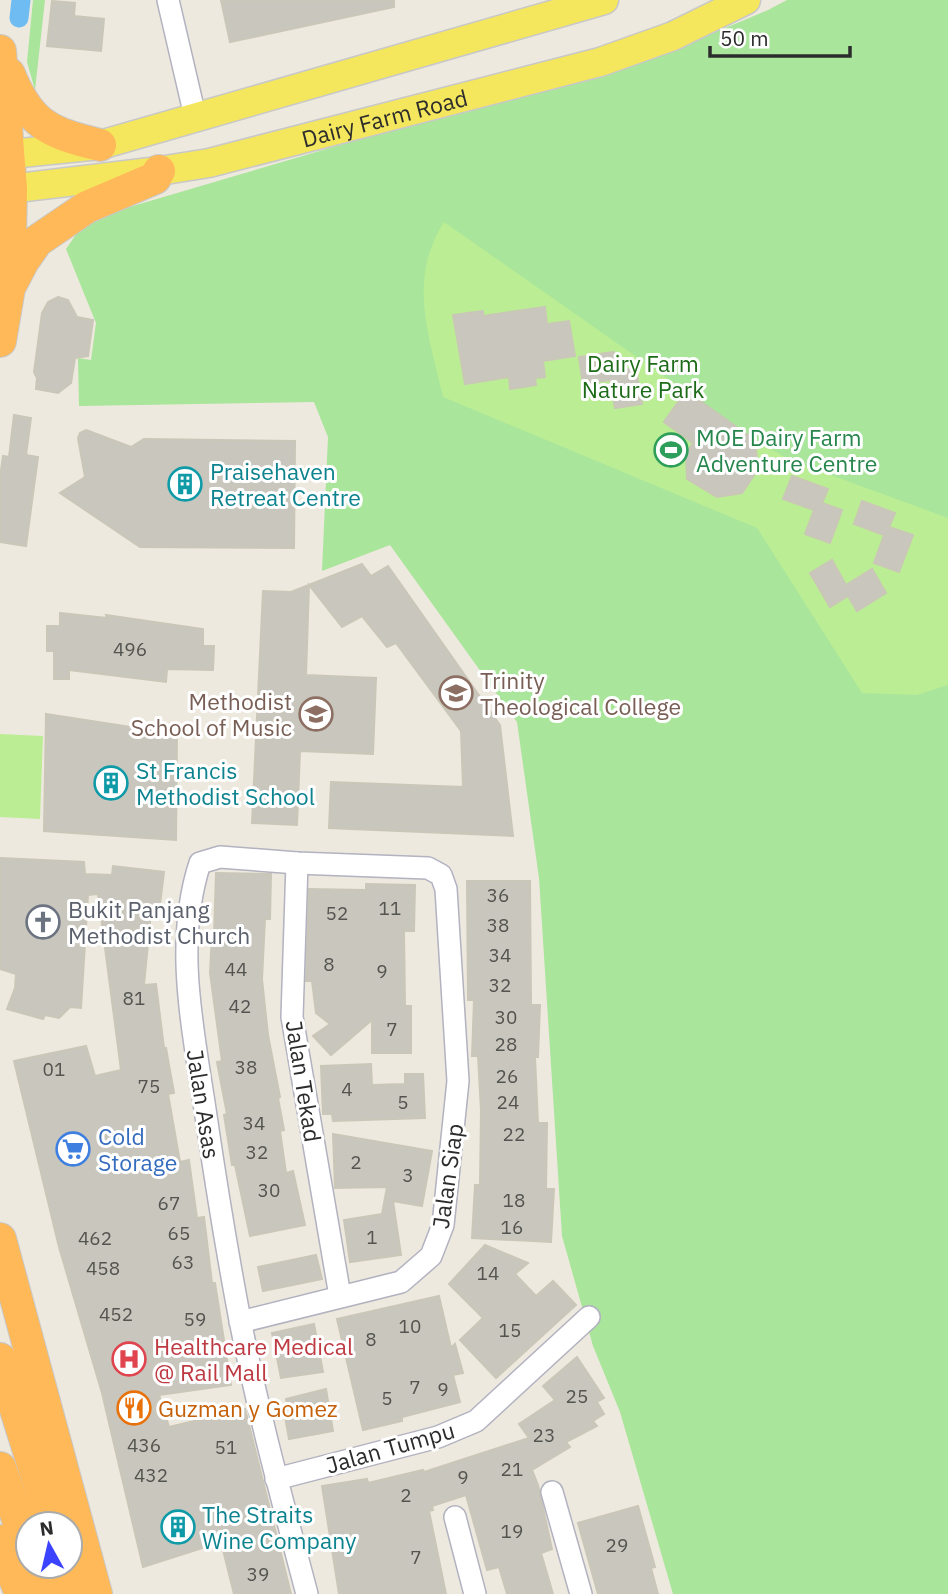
<svg xmlns="http://www.w3.org/2000/svg" width="948" height="1594" viewBox="0 0 948 1594" font-family="'IBM Plex Sans',sans-serif">
<style>
.green{fill:#a9e59a}
.pitch{fill:#bbed95}
.lines{fill:none;stroke-linecap:round;stroke-linejoin:round}
.canal{stroke:#6fbcf2;stroke-width:19}
.building{fill:#c9c7bd;stroke:#cac6b8;stroke-width:2}
.minor-casing{stroke:#b2b2c0;stroke-width:24}
.major-casing{stroke:#c8c8c8;stroke-width:31}
.highway-casing{stroke:#c8c8c8;stroke-width:34}
.minor{stroke:#fff;stroke-width:21}
.major{stroke:#f4e75d;stroke-width:28}
.highway{stroke:#ffb958;stroke-width:32}
.labels{text-anchor:middle;dominant-baseline:central;stroke-width:6;stroke-linejoin:round;paint-order:stroke}
.number-label{font-size:19px;fill:#535350}
.street-label{font-size:23px;fill:#2c2c2c;stroke:#fff}
.park-label{font-size:23px;fill:#1e6c19;stroke:#fff}
.leisure-label{font-size:23px;fill:#27864d;stroke:#fff;text-anchor:start}
.culture-label{font-size:23px;fill:#0d838f;stroke:#fff;text-anchor:start}
.education-label{font-size:23px;fill:#785e54;stroke:#fff;text-anchor:start}
.worship-label{font-size:23px;fill:#5b616d;stroke:#fff;text-anchor:start}
.shop-label{font-size:23px;fill:#366cbe;stroke:#fff;text-anchor:start}
.health-label{font-size:23px;fill:#be3a42;stroke:#fff;text-anchor:start}
.food-label{font-size:23px;fill:#c56008;stroke:#fff;text-anchor:start}
</style>
<rect width="100%" height="100%" fill="#eee9de"/>
<!-- green -->
<g class="green">
<polygon points="33,0 45,0 35,90 27,62"/>
<polygon points="787,0 948,0 948,1594 673,1594 620,1412 593,1346 562,1236 539,878 517,722 390,545 322,571 328,437 314,402 79,406 78,358 91,360 96,323 66,249 77,233 99,216 459,110 644,62 768,10"/>
</g>
<!-- pitch -->
<g class="pitch">
<path d="M444 222 755 440 790 460 948 518V685L917 695 862 693 757 528 443 397C429 335 407 280 444 222Z"/>
<polygon points="0,734 43,736 40,819 0,817"/>
</g>
<g class="lines">
<!-- canal -->
<polyline class="canal" points="19,18 21,0"/>
</g>
<!-- building -->
<g class="building">
<polygon points="221,0 394,0 394,7 230,42"/>
<polygon points="52,1 75,3 74,16 104,19 101,51 47,46"/>
<polygon points="58,297 68,300 77,317 93,320 88,356 75,358 71,383 58,393 36,389 37,378 34,372 42,313 48,302"/>
<polygon points="545,307 547,324 569,321 575,356 543,361 545,377 535,378 536,385 510,389 509,377 465,384 453,315 483,311 483,316"/>
<polygon points="614,352 617,371 636,368 642,404 615,408 610,380 583,384 579,357"/>
<polygon points="686,391 755,440 758,469 742,493 717,497 687,479 686,454 693,443 664,422"/>
<polygon points="14,415 31,418 26,455 38,457 26,546 0,542 0,477 3,456 9,457"/>
<polygon points="86,430 131,447 144,439 295,441 294,548 140,547 60,493 85,477 78,438 80,433"/>
<polygon points="792,476 828,489 822,503 842,510 830,543 805,534 814,510 783,499"/>
<polygon points="862,501 895,513 889,527 913,535 899,572 874,563 884,535 854,524"/>
<polygon points="832,560 846,585 872,569 886,593 857,611 848,596 830,607 810,573"/>
<polygon points="362,564 371,576 388,566 500,725 513,836 329,828 331,782 463,787 461,731 396,643 387,647 362,616 342,627 309,585 306,675 376,678 373,754 300,751 297,825 252,823 263,591 291,592"/>
<polygon points="60,613 107,618 106,615 203,629 203,646 214,646 213,670 167,669 166,682 69,670 69,679 54,679 54,651 47,651 47,626 60,626"/>
<polygon points="46,714 177,734 176,840 44,831"/>
<polygon points="0,858 84,862 85,874 112,875 113,866 164,872 159,913 151,912 144,985 156,984 164,1048 166,1048 174,1093 168,1094 180,1162 189,1160 197,1218 204,1217 212,1283 215,1283 231,1385 159,1395 169,1427 245,1409 291,1594 234,1594 221,1542 143,1567 102,1393 59,1247 14,1061 86,1046 95,1076 121,1070 98,894 88,895 81,1008 70,1007 59,1018 45,1015 43,1019 7,1009 15,988 16,974 0,969"/>
<polygon points="216,873 271,874 270,919 265,919 262,979 268,1035 280,1097 278,1098 284,1130 280,1131 286,1173 293,1171 305,1225 250,1236 235,1165 232,1165 224,1115 227,1114 217,1062 222,1061 210,973 212,935 214,935"/>
<polygon points="467,881 530,881 531,1005 540,1005 538,1057 535,1057 538,1123 547,1123 546,1189 554,1189 551,1242 472,1238 475,1185 480,1185 481,1110 478,1056 472,1056 474,1000 468,1000"/>
<polygon points="366,884 415,885 414,931 404,931 405,1006 411,1006 411,1053 372,1053 372,1020 331,1055 313,1036 330,1024 316,1013 312,981 306,981 309,889 366,890"/>
<polygon points="371,1064 372,1085 405,1084 405,1074 423,1074 425,1118 333,1121 332,1114 323,1114 321,1066"/>
<polygon points="333,1134 432,1151 422,1206 393,1201 401,1255 350,1262 344,1220 382,1214 387,1187 335,1188"/>
<polygon points="485,1245 528,1263 515,1274 536,1296 553,1281 576,1305 496,1378 460,1340 483,1318 449,1284"/>
<polygon points="316,1255 322,1279 263,1291 258,1267"/>
<polygon points="439,1296 451,1348 455,1344 463,1373 453,1375 460,1402 402,1417 402,1421 363,1430 337,1319"/>
<polygon points="314,1324 323,1372 281,1378 272,1333"/>
<polygon points="577,1357 604,1398 597,1402 604,1414 593,1421 597,1426 566,1442 570,1447 532,1470 538,1485 552,1549 541,1553 553,1594 507,1594 499,1567 487,1570 466,1495 432,1506 433,1510 429,1511 446,1594 339,1594 322,1486 367,1479 368,1483 423,1470 424,1472 529,1438 519,1424 555,1400 543,1386"/>
<polygon points="326,1389 333,1431 289,1439 283,1405 287,1404 286,1399"/>
<polygon points="638,1506 655,1567 651,1568 658,1594 598,1594 578,1523"/>
</g>
<g class="lines">
<defs>
<g id="minor">
<polyline points="168,0 195,116"/>
<polyline points="297,863 292,1017 340,1296"/>
<path d="M240 1322 401 1282 431 1256 443 1225 458 1081 446 889 441 875 428 868 297 863 220 857 200 863C173 945 194 1033 206 1116 216 1184 227 1252 240 1320 258 1412 283 1503 307 1594"/>
<polyline points="276,1479 438,1437 476,1421 589,1317"/>
<polyline points="552,1492 581,1594"/>
<polyline points="455,1517 475,1594"/>
</g>
<g id="major">
<polyline points="0,153 21,153 100,145 604,0"/>
<path id="s1" d="M0 190 159 171 209 163 600 62 673 36 746 0"/>
</g>
<g id="highway">
<polyline points="0,51 11,189 9,288 0,341"/>
<path d="M9 74C29 124 49 133 100 145"/>
<polyline points="11,284 23,261 37,241 87,207 155,178 159,171"/>
<polyline points="0,1239 96,1594"/>
<polyline points="0,1359 52,1524"/>
<polyline points="0,1468 28,1548"/>
<polyline points="0,1541 21,1594"/>
<polyline points="34,1566 44,1594"/>
<polyline points="65,1566 74,1594"/>
</g>
</defs>
<!-- minor casing -->
<use href="#minor" class="minor-casing"/>
<!-- major casing -->
<use href="#major" class="major-casing"/>
<!-- highway casing -->
<use href="#highway" class="highway-casing"/>
<!-- minor -->
<use href="#minor" class="minor"/>
<!-- major -->
<use href="#major" class="major"/>
<!-- highway -->
<use href="#highway" class="highway"/>
</g>
<!-- icons -->
<defs>
<symbol id="stadium-ring" viewBox="-11 -11 22 22"><circle r="9.5" fill="#fff" stroke="#2e9e5b" stroke-width="1.5"/><path d="M0-5a6.5 5 0 1 0 0 10a6.5 5 0 1 0 0-10ZM-3.5-1.8h7v3.6h-7Z" fill="#2e9e5b"/></symbol>
<symbol id="building-ring" viewBox="-11 -11 22 22"><circle r="9.5" fill="#fff" stroke="#0f9aa8" stroke-width="1.5"/><path d="M-4-6H4V6H1V3H-1V6H-4ZM-2.5-4.3h1.7v1.8h-1.7ZM.8-4.3h1.7v1.8H.8ZM-2.5-1h1.7V.8h-1.7ZM.8-1h1.7V.8H.8Z" fill="#0f9aa8"/></symbol>
<symbol id="university-ring" viewBox="-11 -11 22 22"><circle r="9.5" fill="#fff" stroke="#8d6e63" stroke-width="1.5"/><path d="M0-5L7-2L0 1L-7-2ZM-4 1L0 2.5L4 1V4Q0 6-4 4Z" fill="#8d6e63"/></symbol>
<symbol id="school-ring" viewBox="-11 -11 22 22"><circle r="9.5" fill="#fff" stroke="#8d6e63" stroke-width="1.5"/><path d="M0-5L7-2L0 1L-7-2ZM-4 1L0 2.5L4 1V4Q0 6-4 4Z" fill="#8d6e63"/></symbol>
<symbol id="church-ring" viewBox="-11 -11 22 22"><circle r="9.5" fill="#fff" stroke="#6b7280" stroke-width="1.5"/><path d="M-1.2-6h2.4v3.5h3.3v2.4h-3.3V6h-2.4V-.1h-3.3v-2.4h3.3Z" fill="#6b7280"/></symbol>
<symbol id="supermarket-ring" viewBox="-11 -11 22 22"><circle r="9.5" fill="#fff" stroke="#3f7fe0" stroke-width="1.5"/><path d="M-6-5.5h2.5l.6 2H6L4.5 2H-2.5L-4.4-4H-6ZM-1.5 3.2a1.3 1.3 0 1 0 .1 0ZM3 3.2a1.3 1.3 0 1 0 .1 0Z" fill="#3f7fe0"/></symbol>
<symbol id="hospital-ring" viewBox="-11 -11 22 22"><circle r="9.5" fill="#fff" stroke="#e0444e" stroke-width="1.5"/><path d="M-5-5h3v3.5h4V-5h3V5h-3V1.5h-4V5h-3Z" fill="#e0444e"/></symbol>
<symbol id="restaurant-ring" viewBox="-11 -11 22 22"><circle r="9.5" fill="#fff" stroke="#e8710a" stroke-width="1.5"/><path d="M-5-6h1v4h1v-4h1v4h1v-4h1v5L-1.5 .5V6h-2V.5L-5-1ZM5-6V6H3V1.5H1.5Q1.5-4 5-6Z" fill="#e8710a"/></symbol>
</defs>
<g fill-rule="evenodd">
<use href="#stadium-ring" x="652" y="431" width="38" height="38"/>
<use href="#building-ring" x="166" y="465" width="38" height="38"/>
<use href="#university-ring" x="437" y="674" width="38" height="38"/>
<use href="#school-ring" x="297" y="695" width="38" height="38"/>
<use href="#building-ring" x="92" y="764" width="38" height="38"/>
<use href="#church-ring" x="24" y="903" width="38" height="38"/>
<use href="#supermarket-ring" x="54" y="1130" width="38" height="38"/>
<use href="#hospital-ring" x="110" y="1340" width="38" height="38"/>
<use href="#restaurant-ring" x="115" y="1389" width="38" height="38"/>
<use href="#building-ring" x="159" y="1508" width="38" height="38"/>
</g>
<g class="labels">
<!-- number labels -->
<g class="number-label">
<text x="130" y="649">496</text>
<text x="498" y="895">36</text>
<text x="390" y="908">11</text>
<text x="337" y="913">52</text>
<text x="498" y="925">38</text>
<text x="500" y="955">34</text>
<text x="329" y="964">8</text>
<text x="236" y="969">44</text>
<text x="382" y="971">9</text>
<text x="500" y="985">32</text>
<text x="134" y="998">81</text>
<text x="240" y="1006">42</text>
<text x="506" y="1017">30</text>
<text x="392" y="1029">7</text>
<text x="506" y="1044">28</text>
<text x="246" y="1067">38</text>
<text x="54" y="1069">01</text>
<text x="507" y="1076">26</text>
<text x="149" y="1086">75</text>
<text x="347" y="1089">4</text>
<text x="403" y="1102">5</text>
<text x="508" y="1102">24</text>
<text x="254" y="1123">34</text>
<text x="514" y="1134">22</text>
<text x="257" y="1152">32</text>
<text x="356" y="1162">2</text>
<text x="408" y="1175">3</text>
<text x="269" y="1190">30</text>
<text x="514" y="1200">18</text>
<text x="169" y="1203">67</text>
<text x="512" y="1227">16</text>
<text x="179" y="1233">65</text>
<text x="372" y="1237">1</text>
<text x="95" y="1238">462</text>
<text x="183" y="1262">63</text>
<text x="103" y="1268">458</text>
<text x="488" y="1273">14</text>
<text x="116" y="1314">452</text>
<text x="195" y="1319">59</text>
<text x="410" y="1326">10</text>
<text x="510" y="1330">15</text>
<text x="371" y="1339">8</text>
<text x="415" y="1387">7</text>
<text x="443" y="1389">9</text>
<text x="577" y="1396">25</text>
<text x="387" y="1398">5</text>
<text x="544" y="1435">23</text>
<text x="144" y="1445">436</text>
<text x="226" y="1447">51</text>
<text x="512" y="1469">21</text>
<text x="151" y="1475">432</text>
<text x="463" y="1477">9</text>
<text x="406" y="1495">2</text>
<text x="512" y="1531">19</text>
<text x="617" y="1545">29</text>
<text x="416" y="1557">7</text>
<text x="258" y="1574">39</text>
</g>
<!-- street labels -->
<g class="street-label">
<text stroke="none"><textPath href="#s1" startOffset="392">Dairy Farm Road</textPath></text>
<text transform="translate(304 1081) rotate(81)">Jalan Tekad</text>
<text transform="translate(204 1104) rotate(81)">Jalan Asas</text>
<text transform="translate(447 1176) rotate(-82)">Jalan Siap</text>
<text transform="translate(390 1447) rotate(-16)">Jalan Tumpu</text>
</g>
<!-- park labels -->
<g class="park-label">
<text x="643" y="363">Dairy Farm<tspan x="643" dy="26">Nature Park</tspan></text>
</g>
<!-- leisure labels -->
<g class="leisure-label">
<text x="696" y="437">MOE Dairy Farm<tspan x="696" dy="26">Adventure Centre</tspan></text>
</g>
<!-- culture labels -->
<g class="culture-label">
<text x="210" y="471">Praisehaven<tspan x="210" dy="26">Retreat Centre</tspan></text>
<text x="136" y="770">St Francis<tspan x="136" dy="26">Methodist School</tspan></text>
<text x="202" y="1514">The Straits<tspan x="202" dy="26">Wine Company</tspan></text>
</g>
<!-- education labels -->
<g class="education-label">
<text x="480" y="680">Trinity<tspan x="480" dy="26">Theological College</tspan></text>
<text x="292" y="701" text-anchor="end">Methodist<tspan x="292" dy="26">School of Music</tspan></text>
</g>
<!-- worship labels -->
<g class="worship-label">
<text x="68" y="909">Bukit Panjang<tspan x="68" dy="26">Methodist Church</tspan></text>
</g>
<!-- shop labels -->
<g class="shop-label">
<text x="98" y="1136">Cold<tspan x="98" dy="26">Storage</tspan></text>
</g>
<!-- health labels -->
<g class="health-label">
<text x="154" y="1346">Healthcare Medical<tspan x="154" dy="26">@ Rail Mall</tspan></text>
</g>
<!-- food labels -->
<g class="food-label">
<text x="158" y="1408">Guzman y Gomez</text>
</g>
</g>
<!-- north arrow -->
<g transform="translate(49 1545) rotate(352)"><circle r="33" fill="#ffffff" stroke="#ababab" stroke-width="2"/>
<path d="M0-5L12 26L0 18L-12 26Z" fill="#3b43fe"/>
<text y="-10" font-size="19" font-weight="bold" text-anchor="middle" fill="#2c2c2c">N</text>
</g>
<!-- scale -->
<path d="M710 46v10h140v-10" fill="none" stroke="#2c2c2c" stroke-width="3.5"/>
<text x="720" y="46" font-size="21" fill="#2c2c2c" stroke="#ffffff" stroke-width="5" paint-order="stroke">50 m</text>
</svg>
